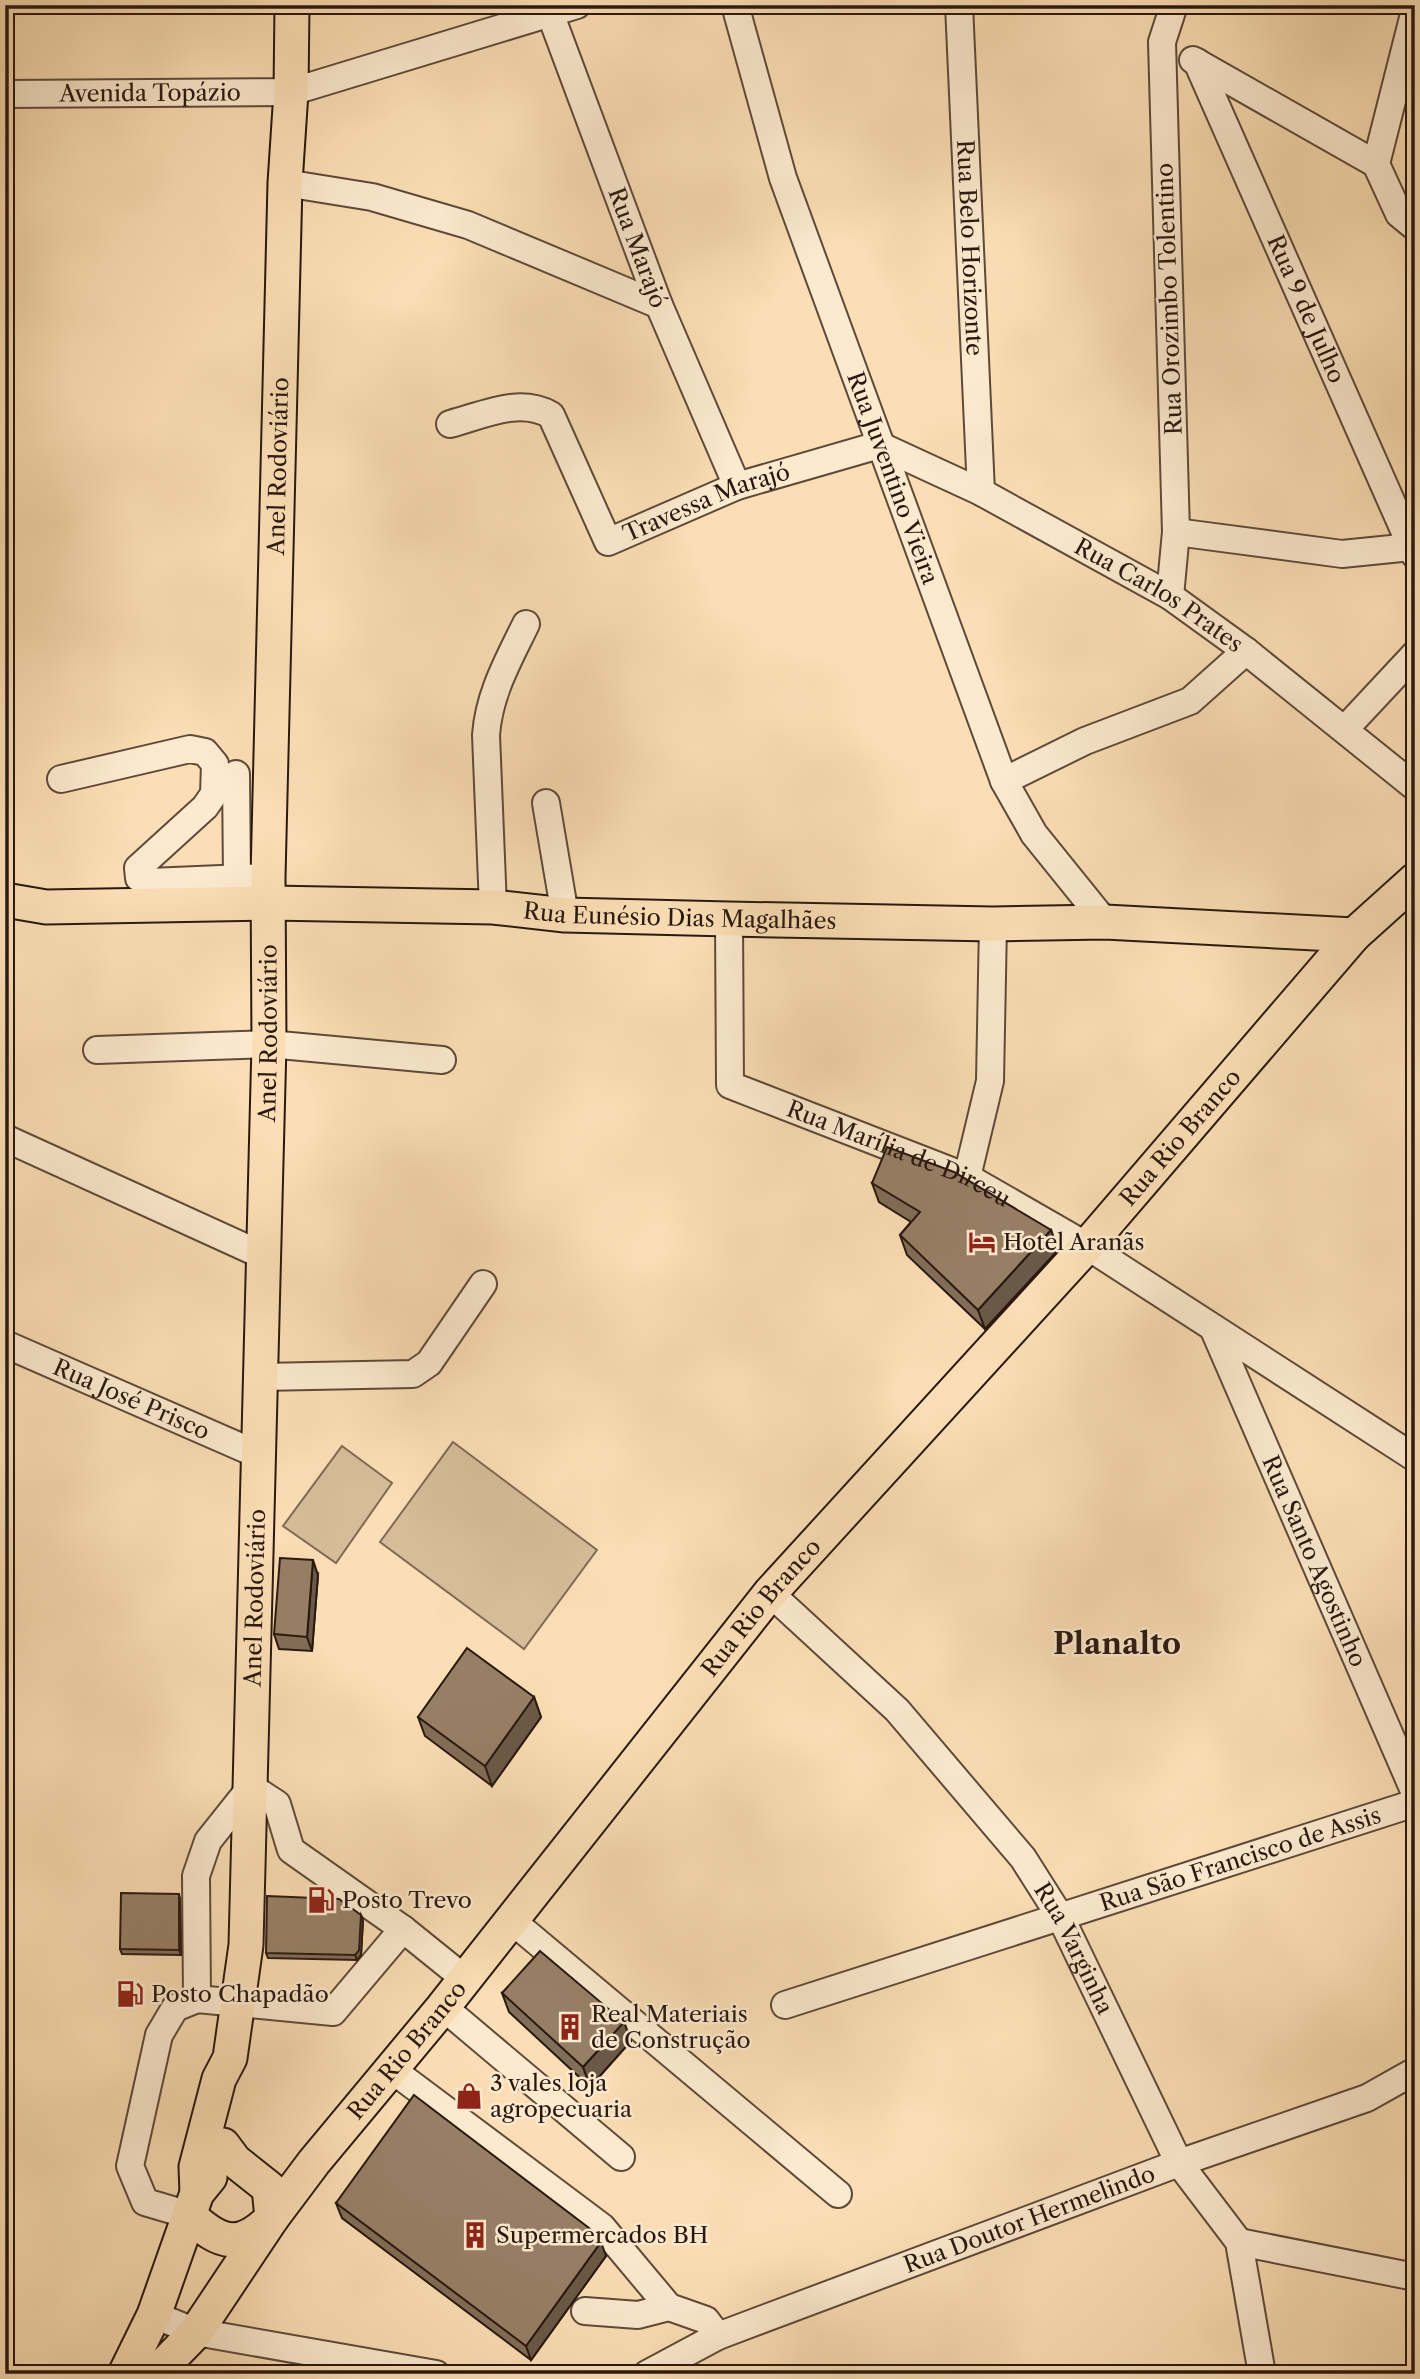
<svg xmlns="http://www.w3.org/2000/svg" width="1420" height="2379" viewBox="0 0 1420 2379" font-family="'Libre Caslon Text',serif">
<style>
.green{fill:#d7bc99;stroke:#806a54;stroke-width:2}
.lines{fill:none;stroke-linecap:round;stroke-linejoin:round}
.minor-casing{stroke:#5e4a39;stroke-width:30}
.major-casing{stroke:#2a1810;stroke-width:37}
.minor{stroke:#fceacf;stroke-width:26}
.major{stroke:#fbdeb5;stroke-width:33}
.wall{fill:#826d58;stroke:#2a1810;stroke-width:2}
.shaded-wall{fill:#6a5947;stroke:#2a1810;stroke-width:2}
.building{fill:#977f66;stroke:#2a1810;stroke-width:2}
.labels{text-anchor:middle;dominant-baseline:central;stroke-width:5;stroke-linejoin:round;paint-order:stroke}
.street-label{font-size:23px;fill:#2a1810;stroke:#fceacf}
.poi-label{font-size:23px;fill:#2a1810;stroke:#fceacf;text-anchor:start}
.district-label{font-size:30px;font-weight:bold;fill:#2a1810;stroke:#fceacf}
</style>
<rect width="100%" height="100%" fill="#fbdeb5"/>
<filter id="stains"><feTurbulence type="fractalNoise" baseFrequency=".00286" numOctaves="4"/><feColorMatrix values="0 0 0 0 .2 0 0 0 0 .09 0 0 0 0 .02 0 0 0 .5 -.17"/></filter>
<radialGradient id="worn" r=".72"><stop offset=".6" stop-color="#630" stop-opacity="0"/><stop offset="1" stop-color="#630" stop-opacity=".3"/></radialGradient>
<!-- green -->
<g class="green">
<polygon points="453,1442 597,1550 524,1649 380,1542"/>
<polygon points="342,1446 392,1483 336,1563 283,1526"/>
</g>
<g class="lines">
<defs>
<g id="minor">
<path id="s1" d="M547 5 659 305 737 486"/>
<path id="s2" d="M735 5 783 178 1004 781 1034 834 1105 922"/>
<path id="s3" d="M959 5 981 492"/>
<polyline points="1193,60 1376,164 1399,214 1415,227"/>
<path id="s4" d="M1197 62 1415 555"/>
<path id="s5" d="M5 94 291 92 577 5"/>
<polyline points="1376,164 1415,10"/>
<polyline points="285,183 372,197 468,225 659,305"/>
<path id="s6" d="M450 424C484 415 519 397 551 415L608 542 737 486 879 445 981 492 1170 596 1246 651 1415 787"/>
<polyline points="1176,532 1342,554 1411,547"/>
<polyline points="1170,596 1176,532 1162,42 1174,5"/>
<polyline points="1345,729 1415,654"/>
<polyline points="236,774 237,878"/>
<polyline points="61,779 190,749 205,752 215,764 214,794 205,807 138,868 139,878 150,882 268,877"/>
<polyline points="1004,781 1085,741 1190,701 1246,651"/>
<polyline points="546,803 565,915"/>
<path d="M493 907 486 735C489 694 508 661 526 624"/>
<path id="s7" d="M729 919 730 1085 967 1177 1087 1246 1415 1458"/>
<polyline points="97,1050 269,1044 442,1060"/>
<polyline points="5,1138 262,1255"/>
<polyline points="967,1177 990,1081 993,924"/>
<path id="s8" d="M1214 1330 1415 1793"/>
<path id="s9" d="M5 1344 259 1455"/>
<polyline points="261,1377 413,1374 429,1363 483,1284"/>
<path id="s10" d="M770 1593 897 1710 1023 1858 1061 1918 1179 2163 1239 2242 1262 2374"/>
<polyline points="511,1920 838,2194"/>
<polyline points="197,1999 196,1876 208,1841 251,1787 277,1804 291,1850 403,1929 465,1979"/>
<path id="s11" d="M785 2005 1415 1803"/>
<polyline points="443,2007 621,2157"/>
<polyline points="391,2069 602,2227 669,2307 706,2320 718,2336"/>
<polyline points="189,2215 145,2202 130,2166 159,2035 175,2008 197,1999 333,2012 403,1929"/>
<polyline points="1239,2242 1415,2277"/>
<polyline points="585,2311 638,2315 669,2307"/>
<polyline points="154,2315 196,2332 436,2374"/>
<path id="s12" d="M647 2374 718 2336 1179 2163 1367 2098 1415 2071"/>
</g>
<g id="major">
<path id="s13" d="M5 900 46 907 270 903 493 907 565 915 729 919 993 924 1105 922 1354 935"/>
<path id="s14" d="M197 2193 196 2167 219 2079 230 2058 246 1945 269 1044 268 877 285 183 291 92 292 5"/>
<path d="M189 2215C221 2245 240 2250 272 2218L269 2188 235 2161 223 2145"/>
<polyline points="125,2374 154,2315 197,2193 210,2177"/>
<path id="s15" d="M155 2374 196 2332 272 2218 314 2162 443 2007 770 1593 1087 1246 1354 935 1415 880"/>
</g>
</defs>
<!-- minor casing -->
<use href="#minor" class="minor-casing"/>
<!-- major casing -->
<use href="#major" class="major-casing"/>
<!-- minor -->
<use href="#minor" class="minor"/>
<!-- major -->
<use href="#major" class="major"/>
</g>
<!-- wall -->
<g class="wall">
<polygon points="872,1183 1051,1230 1058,1250 985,1329 907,1255 900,1235 911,1222 879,1202"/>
<polygon points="318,1575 312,1651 279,1649 274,1634"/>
<polygon points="534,1697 541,1717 492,1786 425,1736 418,1717"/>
<polygon points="180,1899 181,1955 122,1954 120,1949"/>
<polygon points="361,1915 363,1920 361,1955 357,1960 268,1958 266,1953"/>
<polygon points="502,1993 624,2022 631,2041 590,2087 509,2012"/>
<polygon points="336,2203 606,2256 531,2360 342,2218"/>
</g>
<!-- shaded-wall -->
<g class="shaded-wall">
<polygon points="1051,1230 1058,1250 985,1329 978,1310"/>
<polygon points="313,1560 318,1575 312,1651 307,1637"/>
<polygon points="534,1697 541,1717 492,1786 485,1766"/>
<polygon points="179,1894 180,1899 181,1955 179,1950"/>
<polygon points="361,1915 363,1920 361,1955 357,1960 355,1955"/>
<polygon points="624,2022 631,2041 590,2087 583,2067"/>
<polygon points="601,2242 606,2256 531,2360 526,2346"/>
</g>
<!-- building -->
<g class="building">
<polygon points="887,1147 954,1172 1051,1230 978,1310 900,1235 920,1212 872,1183"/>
<polygon points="280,1558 313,1560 307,1637 274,1634"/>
<polygon points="467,1648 534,1697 485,1766 418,1717"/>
<polygon points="121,1893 179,1894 179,1950 120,1949"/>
<polygon points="267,1896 339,1899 361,1915 359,1950 355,1955 266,1953"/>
<polygon points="540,1951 624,2022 583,2067 502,1993"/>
<polygon points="414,2095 589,2228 601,2242 526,2346 336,2203"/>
</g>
<!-- icons -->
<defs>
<symbol id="hotel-bare" viewBox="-9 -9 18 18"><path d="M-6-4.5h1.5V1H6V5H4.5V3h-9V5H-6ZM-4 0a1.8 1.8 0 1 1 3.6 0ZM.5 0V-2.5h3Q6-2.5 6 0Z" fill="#8f2418" stroke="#fceacf" stroke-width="2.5" paint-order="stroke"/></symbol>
<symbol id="fuel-bare" viewBox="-9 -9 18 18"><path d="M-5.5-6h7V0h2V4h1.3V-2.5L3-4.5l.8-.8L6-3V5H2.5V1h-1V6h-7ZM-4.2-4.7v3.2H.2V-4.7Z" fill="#8f2418" stroke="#fceacf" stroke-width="2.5" paint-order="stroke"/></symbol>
<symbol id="building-bare" viewBox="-9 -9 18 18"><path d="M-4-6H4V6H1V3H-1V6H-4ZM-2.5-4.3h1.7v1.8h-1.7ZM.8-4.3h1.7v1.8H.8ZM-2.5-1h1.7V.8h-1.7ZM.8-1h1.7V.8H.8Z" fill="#8f2418" stroke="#fceacf" stroke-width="2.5" paint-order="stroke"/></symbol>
<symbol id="shop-bare" viewBox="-9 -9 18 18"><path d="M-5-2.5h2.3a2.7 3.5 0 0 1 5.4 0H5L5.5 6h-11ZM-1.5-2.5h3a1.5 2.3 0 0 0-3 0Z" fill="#8f2418" stroke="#fceacf" stroke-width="2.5" paint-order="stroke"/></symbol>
</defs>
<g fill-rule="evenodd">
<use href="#hotel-bare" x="963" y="1223" width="38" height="38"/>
<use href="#fuel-bare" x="302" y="1881" width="38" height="38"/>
<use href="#fuel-bare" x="111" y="1975" width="38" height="38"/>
<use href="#building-bare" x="551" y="2008" width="38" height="38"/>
<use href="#shop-bare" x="450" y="2077" width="38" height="38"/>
<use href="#building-bare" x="456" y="2216" width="38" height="38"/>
</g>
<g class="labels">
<!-- street labels -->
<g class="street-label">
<text stroke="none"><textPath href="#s5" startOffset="145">Avenida Topázio</textPath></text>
<text stroke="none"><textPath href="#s1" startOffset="259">Rua Marajó</textPath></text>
<text stroke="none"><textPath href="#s3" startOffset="243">Rua Belo Horizonte</textPath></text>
<text transform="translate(1169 299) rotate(-92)">Rua Orozimbo Tolentino</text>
<text stroke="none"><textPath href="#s4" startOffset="270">Rua 9 de Julho</textPath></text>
<text stroke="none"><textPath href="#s14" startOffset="1734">Anel Rodoviário</textPath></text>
<text stroke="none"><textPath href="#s2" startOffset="499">Rua Juventino Vieira</textPath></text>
<text stroke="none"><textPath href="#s6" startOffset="350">Travessa Marajó</textPath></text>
<text stroke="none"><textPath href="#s6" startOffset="850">Rua Carlos Prates</textPath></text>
<text stroke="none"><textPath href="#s13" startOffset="676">Rua Eunésio Dias Magalhães</textPath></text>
<text stroke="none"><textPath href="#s14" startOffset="1167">Anel Rodoviário</textPath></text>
<text stroke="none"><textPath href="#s15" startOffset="1608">Rua Rio Branco</textPath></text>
<text stroke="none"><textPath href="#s7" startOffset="348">Rua Marília de Dirceu</textPath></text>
<text stroke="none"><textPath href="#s9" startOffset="138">Rua José Prisco</textPath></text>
<text stroke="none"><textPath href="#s8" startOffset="252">Rua Santo Agostinho</textPath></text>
<text stroke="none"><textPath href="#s14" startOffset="602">Anel Rodoviário</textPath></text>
<text stroke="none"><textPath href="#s15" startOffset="978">Rua Rio Branco</textPath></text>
<text stroke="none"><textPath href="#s11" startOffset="478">Rua São Francisco de Assis</textPath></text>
<text stroke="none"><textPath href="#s10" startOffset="471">Rua Varginha</textPath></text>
<text stroke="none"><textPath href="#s15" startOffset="411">Rua Rio Branco</textPath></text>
<text stroke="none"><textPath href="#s12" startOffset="413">Rua Doutor Hermelindo</textPath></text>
</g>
<!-- poi labels -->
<g class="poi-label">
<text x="1003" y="1242">Hotel Aranãs</text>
<text x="342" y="1900">Posto Trevo</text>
<text x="151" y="1994">Posto Chapadão</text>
<text x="591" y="2014">Real Materiais<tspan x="591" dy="26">de Construção</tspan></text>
<text x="490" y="2083">3 vales loja<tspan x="490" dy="26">agropecuaria</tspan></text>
<text x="496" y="2235">Supermercados BH</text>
</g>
<!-- district labels -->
<g class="district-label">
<text x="1117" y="1643">Planalto</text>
</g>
</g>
<!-- margin -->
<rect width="1420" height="2379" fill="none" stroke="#fbdeb5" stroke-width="28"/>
<rect x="7" y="7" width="1406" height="2365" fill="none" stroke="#2a1810" stroke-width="3.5"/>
<rect x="14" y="14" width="1392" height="2351" fill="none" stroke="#2a1810" stroke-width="2"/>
<rect width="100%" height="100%" filter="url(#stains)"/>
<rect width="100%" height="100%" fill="url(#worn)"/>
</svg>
